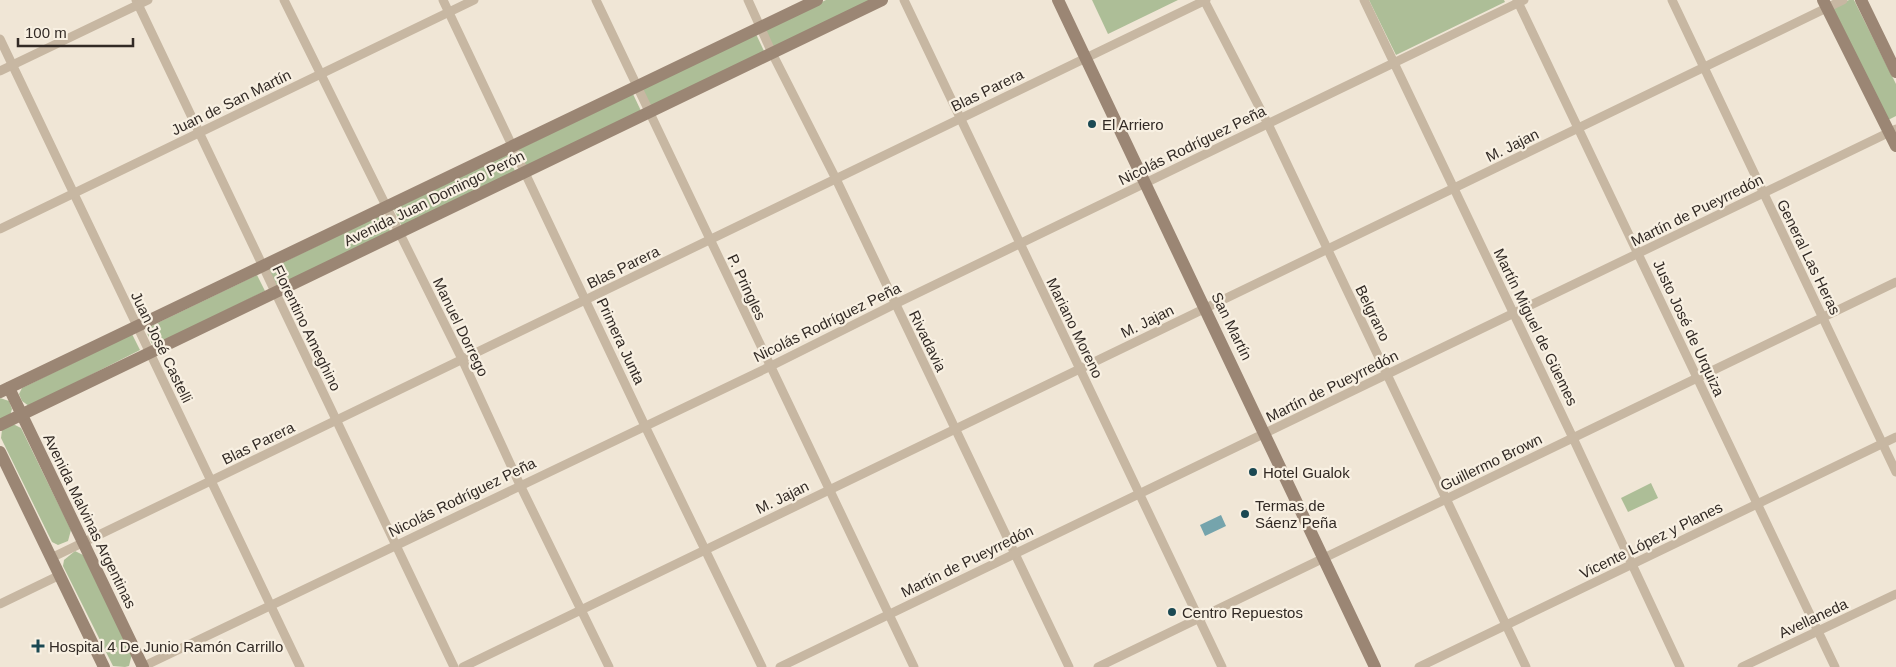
<svg xmlns="http://www.w3.org/2000/svg" width="1896" height="667" viewBox="0 0 1896 667" font-family="Helvetica,sans-serif">
<style>
.green{fill:#adbe97}
.water{fill:#75a4ac}
.lines{fill:none;stroke-linecap:round;stroke-linejoin:round}
.street{stroke:#c7b7a2;stroke-width:9}
.secondary{stroke:#9b8674;stroke-width:12}
.poi-dot{fill:#1b4953;stroke:#f8f0e2;stroke-width:2}
.labels{text-anchor:middle;dominant-baseline:central;stroke-width:4.5;stroke-linejoin:round;paint-order:stroke}
.street-label{font-size:15px;fill:#322a25;stroke:#f8f0e2}
.poi-label{font-size:15px;fill:#322a25;stroke:#f8f0e2;text-anchor:start}
</style>
<rect width="100%" height="100%" fill="#f0e6d6"/>
<!-- green -->
<g class="green">
<polygon points="826,0 875,0 774,48 765,30"/>
<polygon points="1092,0 1178,0 1108,34"/>
<polygon points="1369,0 1504,0 1505,2 1396,55"/>
<polygon points="1849,0 1854,0 1896,84 1896,116 1888,120 1833,8"/>
<polygon points="756,34 765,53 650,107 641,89"/>
<polygon points="633,94 642,113 526,168 517,150"/>
<polygon points="507,154 515,171 402,227 394,209"/>
<polygon points="382,214 390,231 277,287 268,270"/>
<polygon points="257,275 265,291 153,346 145,329"/>
<polygon points="132,334 140,350 29,406 22,401 19,394 22,388"/>
<polygon points="0,398 9,401 12,409 10,416 0,422"/>
<polygon points="13,424 21,428 71,530 68,541 58,545 52,542 1,438 2,430"/>
<polygon points="1651,483 1658,498 1628,512 1621,498"/>
<polygon points="75,551 83,555 132,654 129,666 125,667 113,666 63,566 64,560"/>
</g>
<!-- water -->
<polygon class="water" points="1221,515 1226,526 1205,536 1200,525"/>
<g class="lines">
<!-- street -->
<g class="street">
<polyline points="136,0 454,667"/>
<polyline points="284,0 462,359 520,485 609,667"/>
<polyline points="443,0 645,426 762,667"/>
<polyline points="596,0 914,667"/>
<polyline points="748,0 772,53 836,179 1069,667"/>
<polyline points="904,0 1222,667"/>
<polyline points="1204,0 1268,124 1526,667"/>
<polyline points="1364,0 1573,438 1680,667"/>
<polyline points="1517,0 1835,667"/>
<polyline points="1672,0 1896,472"/>
<polyline points="0,39 300,667"/>
<polyline points="0,71 148,0"/>
<polyline points="0,229 474,0"/>
<polyline points="51,558 1206,0"/>
<polyline points="0,604 60,575"/>
<polyline points="142,667 769,367 895,304 1524,0"/>
<polyline points="463,667 1843,0"/>
<polyline points="780,667 1896,129"/>
<polyline points="1098,667 1896,282"/>
<polyline points="1419,667 1896,437"/>
<polyline points="1742,667 1896,594"/>
</g>
<!-- secondary -->
<g class="secondary">
<polyline points="1058,0 1375,667"/>
<polyline points="1823,0 1896,146"/>
<polyline points="1861,0 1896,72"/>
<polyline points="9,388 143,667"/>
<polyline points="0,392 817,0"/>
<polyline points="0,425 882,0"/>
<polyline points="0,452 104,667"/>
</g>
</g>
<!-- markers -->
<g class="poi-dot">
<circle cx="1092" cy="124" r="5"/>
<circle cx="1253" cy="472" r="5"/>
<circle cx="1245" cy="514" r="5"/>
<circle cx="1172" cy="612" r="5"/>
<path d="M35.5 638.5h5v5h5v5h-5v5h-5v-5h-5v-5h5z"/>
</g>
<g class="labels">
<!-- street labels -->
<g class="street-label">
<text transform="translate(987 90) rotate(-26)">Blas Parera</text>
<text transform="translate(231 102) rotate(-26)">Juan de San Martín</text>
<text transform="translate(1192 145) rotate(-26)">Nicolás Rodríguez Peña</text>
<text transform="translate(1512 145) rotate(-26)">M. Jajan</text>
<text transform="translate(434 198) rotate(-26)">Avenida Juan Domingo Perón</text>
<text transform="translate(1697 210) rotate(-26)">Martín de Pueyrredón</text>
<text transform="translate(1809 257) rotate(64)">General Las Heras</text>
<text transform="translate(623 267) rotate(-26)">Blas Parera</text>
<text transform="translate(747 287) rotate(65)">P. Pringles</text>
<text transform="translate(1373 313) rotate(64)">Belgrano</text>
<text transform="translate(1147 321) rotate(-26)">M. Jajan</text>
<text transform="translate(827 322) rotate(-26)">Nicolás Rodríguez Peña</text>
<text transform="translate(1232 326) rotate(64)">San Martín</text>
<text transform="translate(461 327) rotate(64)">Manuel Dorrego</text>
<text transform="translate(1536 327) rotate(64)">Martín Miguel de Güemes</text>
<text transform="translate(307 328) rotate(64)">Florentino Ameghino</text>
<text transform="translate(1075 328) rotate(64)">Mariano Moreno</text>
<text transform="translate(1689 328) rotate(65)">Justo José de Urquiza</text>
<text transform="translate(621 341) rotate(65)">Primera Junta</text>
<text transform="translate(928 341) rotate(64)">Rivadavia</text>
<text transform="translate(162 347) rotate(64)">Juan José Castelli</text>
<text transform="translate(1332 386) rotate(-26)">Martín de Pueyrredón</text>
<text transform="translate(258 443) rotate(-26)">Blas Parera</text>
<text transform="translate(1491 462) rotate(-26)">Guillermo Brown</text>
<text transform="translate(462 497) rotate(-26)">Nicolás Rodríguez Peña</text>
<text transform="translate(782 497) rotate(-26)">M. Jajan</text>
<text transform="translate(90 521) rotate(64)">Avenida Malvinas Argentinas</text>
<text transform="translate(1651 540) rotate(-26)">Vicente López y Planes</text>
<text transform="translate(967 561) rotate(-26)">Martín de Pueyrredón</text>
<text transform="translate(1813 618) rotate(-25)">Avellaneda</text>
</g>
<!-- poi labels -->
<g class="poi-label">
<text x="1102" y="124">El Arriero</text>
<text x="1263" y="472">Hotel Gualok</text>
<text x="1255" y="505">Termas de<tspan x="1255" dy="17">Sáenz Peña</tspan></text>
<text x="1182" y="612">Centro Repuestos</text>
<text x="49" y="646">Hospital 4 De Junio Ramón Carrillo</text>
</g>
</g>
<!-- scale -->
<path d="M18 38v8h115v-8" fill="none" stroke="#322a25" stroke-width="2.5"/>
<text x="25" y="38" font-size="15" fill="#322a25" stroke="#f8f0e2" stroke-width="4" paint-order="stroke">100 m</text>
</svg>
